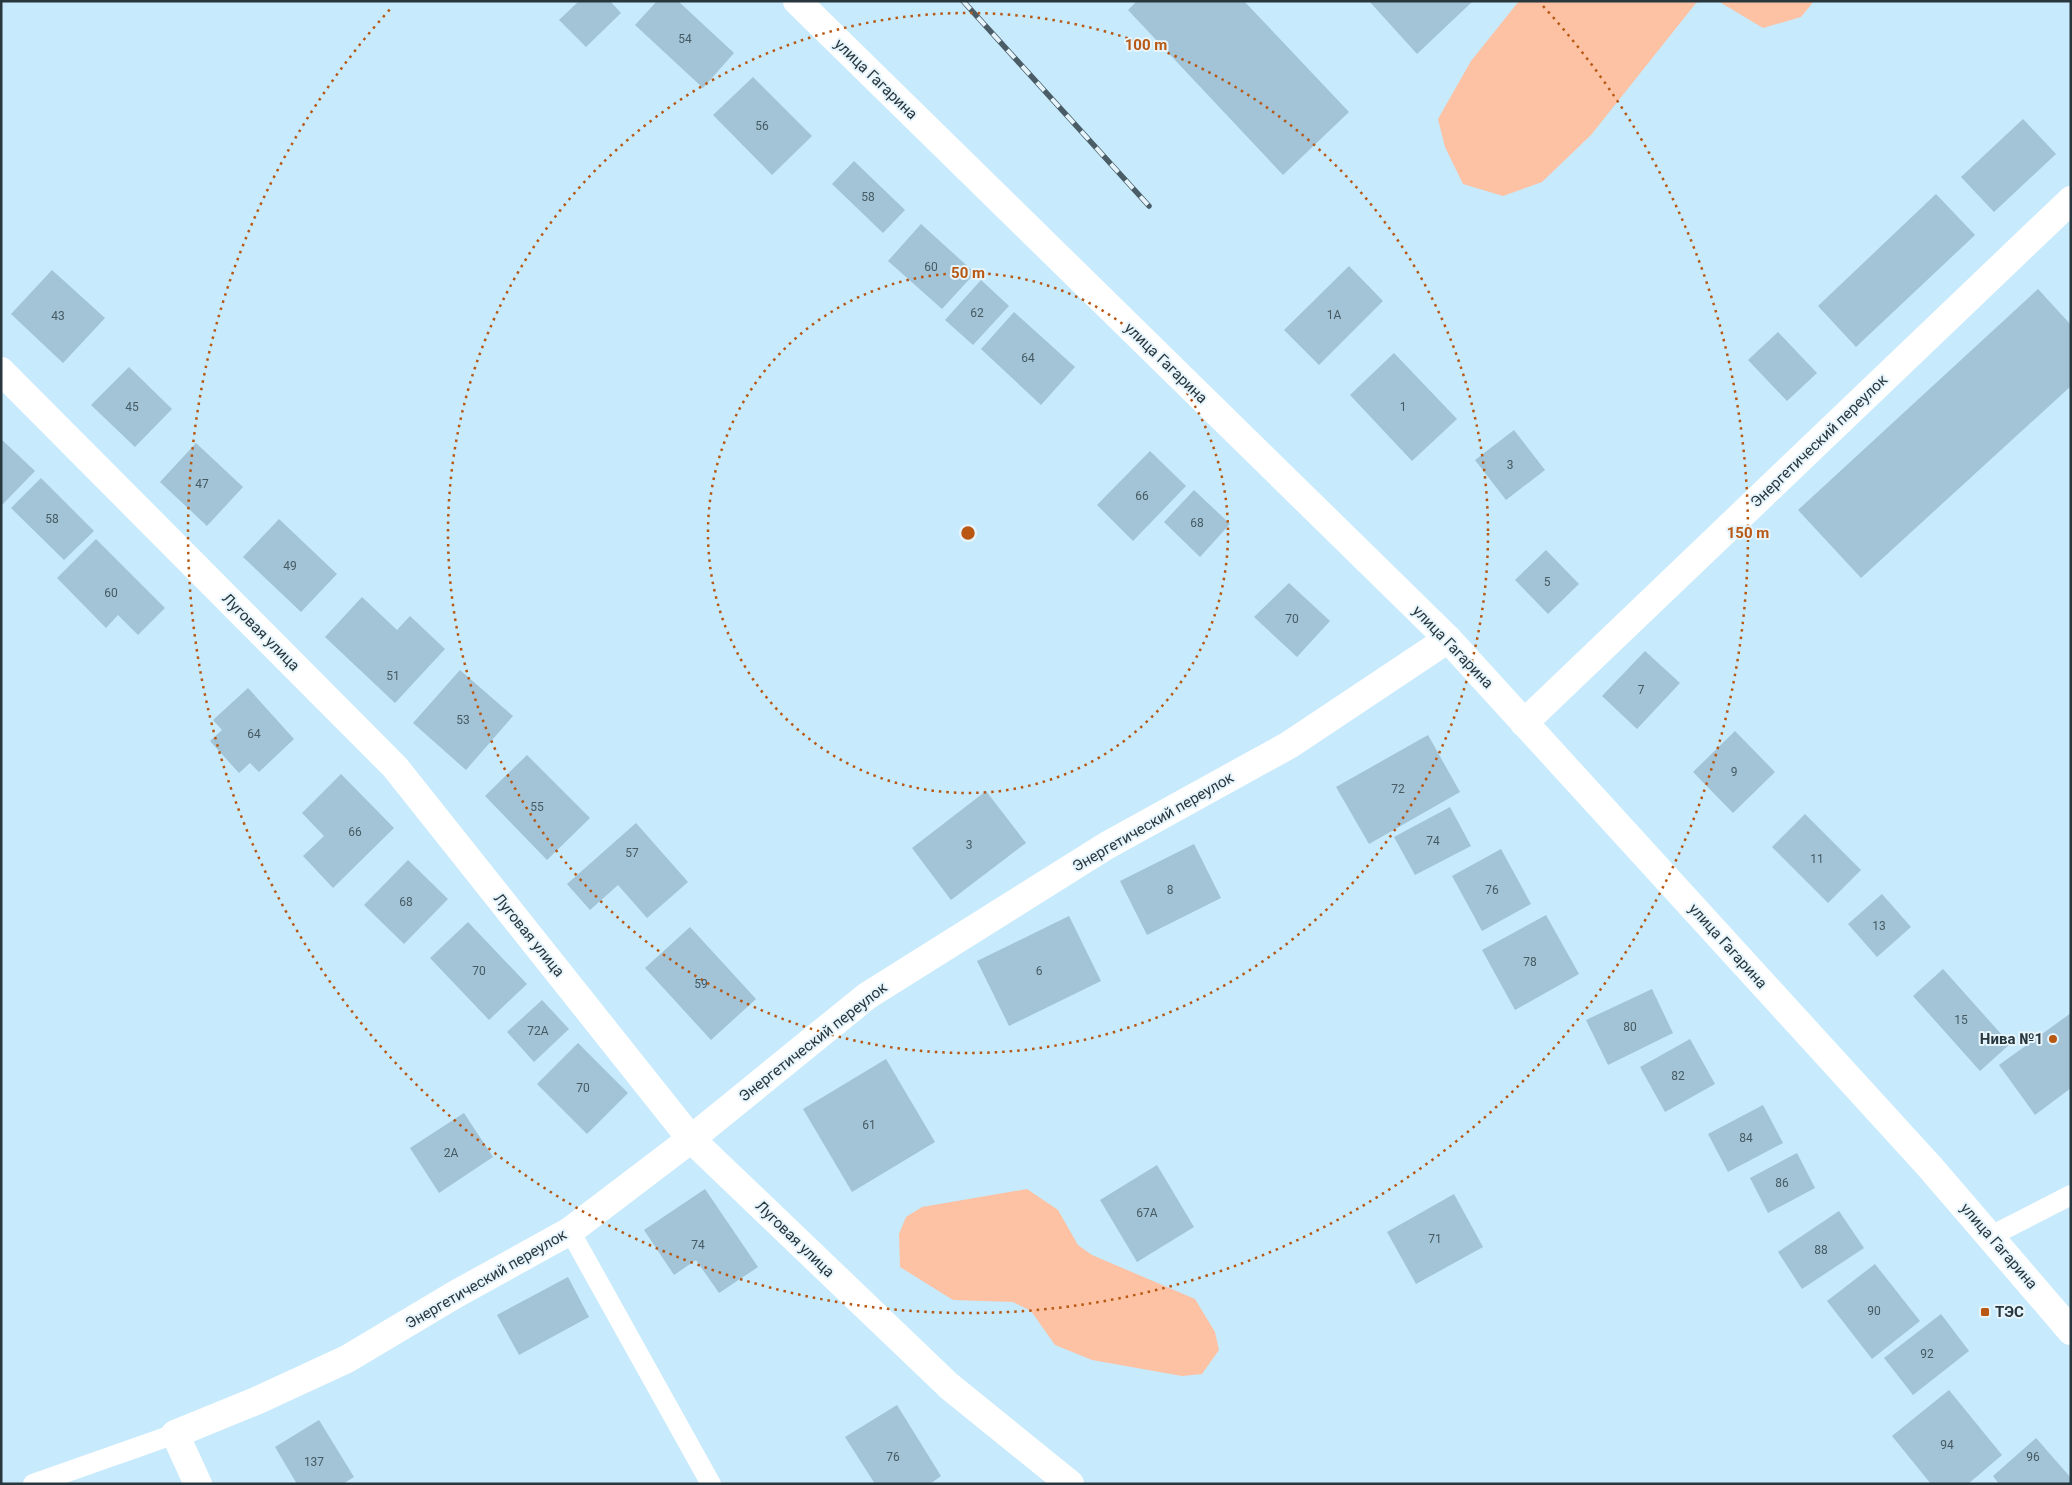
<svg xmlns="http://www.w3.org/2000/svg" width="2072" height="1485" viewBox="0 0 2072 1485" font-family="Roboto,sans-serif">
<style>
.green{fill:#fcc2a3}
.building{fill:#a2c4d6}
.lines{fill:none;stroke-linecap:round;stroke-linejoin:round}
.service{stroke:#fff;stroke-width:20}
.minor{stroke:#fff;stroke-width:28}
.secondary{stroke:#fff;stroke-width:28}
.rail-casing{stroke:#4a5d66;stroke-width:5.5}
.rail{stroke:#e6f4fb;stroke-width:4;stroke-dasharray:11;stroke-linecap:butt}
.ring{fill:none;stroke:#b85813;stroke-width:2.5;stroke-dasharray:2.5 5}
.poi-dot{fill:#b85813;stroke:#e6f4fb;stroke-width:2}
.labels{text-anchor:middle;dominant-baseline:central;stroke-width:4;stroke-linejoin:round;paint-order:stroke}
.number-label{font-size:12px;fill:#465a63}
.street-label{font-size:15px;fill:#28363d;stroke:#e6f4fb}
.poi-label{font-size:15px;font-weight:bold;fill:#28363d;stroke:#e6f4fb;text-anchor:end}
.centre{fill:#b85813;stroke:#e6f4fb;stroke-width:2.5}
.ring-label{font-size:15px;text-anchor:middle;font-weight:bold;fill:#b85813;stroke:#e6f4fb;stroke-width:4;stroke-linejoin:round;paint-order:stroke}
</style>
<rect width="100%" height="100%" fill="#c7eafc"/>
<!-- green -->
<g class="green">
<polygon points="1519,1 1704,1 1696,3 1591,135 1542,182 1503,196 1463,184 1445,147 1438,119 1471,61"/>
<polygon points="1718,1 1814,1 1801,17 1763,28"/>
<polygon points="1027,1189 1058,1210 1078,1245 1092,1255 1195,1299 1215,1332 1219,1350 1202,1374 1182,1376 1092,1360 1055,1345 1031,1311 1013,1302 953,1300 900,1267 899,1234 906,1217 922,1207"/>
</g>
<!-- building -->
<g class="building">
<polygon points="579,1 610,1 621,13 586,47 559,20"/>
<polygon points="657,1 678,1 734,53 703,88 635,25"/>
<polygon points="1137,1 1244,1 1349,112 1283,175 1128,10"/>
<polygon points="1369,1 1473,1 1417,54"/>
<polygon points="753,77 812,136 772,175 713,115"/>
<polygon points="2023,119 2056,154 1994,212 1961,177"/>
<polygon points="854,161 905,210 883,233 832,184"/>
<polygon points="1936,194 1975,235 1856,347 1818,306"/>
<polygon points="921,224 975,273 942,309 888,261"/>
<polygon points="1349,266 1383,301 1319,365 1284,330"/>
<polygon points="52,270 105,318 63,363 11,314"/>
<polygon points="981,280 1009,306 973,345 945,320"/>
<polygon points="2038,289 2071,325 2071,386 1861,578 1798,510"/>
<polygon points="1014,312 1075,367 1041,405 981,349"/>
<polygon points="1778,332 1817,373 1787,401 1748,360"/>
<polygon points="1394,353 1457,419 1412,461 1350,395"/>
<polygon points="129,367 172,409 135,447 91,405"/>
<polygon points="1514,430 1545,470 1506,500 1475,460"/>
<polygon points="1,439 35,471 1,506"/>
<polygon points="196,443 243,487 207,526 160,482"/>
<polygon points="1150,451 1186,486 1133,541 1097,505"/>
<polygon points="41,478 94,531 64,560 11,508"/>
<polygon points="1194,490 1230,524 1200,557 1164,522"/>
<polygon points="279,519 337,574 301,612 243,557"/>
<polygon points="96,539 165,608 138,635 118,615 106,628 57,578"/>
<polygon points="1546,550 1579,584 1548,614 1515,580"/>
<polygon points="1289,583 1330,621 1297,657 1254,617"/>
<polygon points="362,597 397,630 410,616 445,649 395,703 325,637"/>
<polygon points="1645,651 1680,683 1637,729 1602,696"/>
<polygon points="460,670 513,716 466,770 413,723"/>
<polygon points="248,688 294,739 259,772 250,763 239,773 210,741 222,730 213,720"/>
<polygon points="1735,731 1775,772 1733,813 1693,772"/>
<polygon points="1428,735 1460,792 1369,844 1336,787"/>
<polygon points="527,755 590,818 547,860 485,796"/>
<polygon points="341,774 394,828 333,888 303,856 324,836 302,813"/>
<polygon points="986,791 1026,843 951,900 912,848"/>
<polygon points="1450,807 1471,846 1415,875 1394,837"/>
<polygon points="1805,814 1861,870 1828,903 1772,847"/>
<polygon points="636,823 688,882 647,918 618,885 590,910 567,884"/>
<polygon points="1194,844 1221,898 1147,935 1120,881"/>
<polygon points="1501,849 1531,904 1482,931 1452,876"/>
<polygon points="408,860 448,899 404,944 364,905"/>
<polygon points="1882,894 1911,927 1877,957 1848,924"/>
<polygon points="1546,915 1579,974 1515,1010 1482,950"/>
<polygon points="1069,916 1101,981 1009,1026 977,961"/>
<polygon points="468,922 527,984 489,1020 430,958"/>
<polygon points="690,927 756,999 711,1040 645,968"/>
<polygon points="1943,969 2010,1044 1980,1071 1913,996"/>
<polygon points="1652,989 1673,1033 1608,1065 1586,1020"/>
<polygon points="542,1000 569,1029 534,1062 507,1032"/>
<polygon points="2071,1013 2071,1088 2035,1115 1999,1065"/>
<polygon points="1690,1039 1715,1084 1665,1112 1640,1067"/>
<polygon points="578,1043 628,1093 587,1134 537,1084"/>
<polygon points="886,1059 935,1142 852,1192 803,1109"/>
<polygon points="1763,1105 1783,1143 1728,1172 1708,1134"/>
<polygon points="464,1113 493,1157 439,1193 410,1148"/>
<polygon points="1797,1153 1815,1188 1768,1213 1750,1178"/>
<polygon points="1157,1165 1194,1227 1137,1262 1100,1200"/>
<polygon points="705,1189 758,1267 719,1293 696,1260 674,1275 644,1230"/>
<polygon points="1454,1194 1483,1247 1416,1284 1387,1232"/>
<polygon points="1839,1211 1864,1248 1802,1289 1778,1252"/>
<polygon points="1875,1264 1920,1321 1872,1359 1827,1301"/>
<polygon points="568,1277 589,1317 519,1355 497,1315"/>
<polygon points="1941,1314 1969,1351 1913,1395 1884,1358"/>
<polygon points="1949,1390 2002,1455 1968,1484 1931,1484 1892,1436"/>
<polygon points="897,1405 941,1476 930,1484 875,1484 845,1437"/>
<polygon points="319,1420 354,1477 343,1484 297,1484 275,1447"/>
<polygon points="2036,1438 2071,1478 2071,1484 1999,1484 1993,1476"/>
</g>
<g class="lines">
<!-- service -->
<g class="service">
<polyline points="570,1231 711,1484"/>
<polyline points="1991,1236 2071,1195"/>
<polyline points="33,1484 175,1434"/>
</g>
<!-- minor -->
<g class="minor">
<polyline points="1,371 395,767 691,1139 949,1386 1070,1484"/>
<polyline points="1524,723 2071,200"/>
<polyline points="198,1484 175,1434 256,1401 347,1359 456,1294 570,1231 691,1139 867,996 1106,846 1289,745 1448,639"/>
</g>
<!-- secondary -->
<polyline class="secondary" points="797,1 1448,639 1930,1167 2071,1331"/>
<defs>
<polyline id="rail" points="963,1 1149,206"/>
</defs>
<!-- rail casing -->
<use href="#rail" class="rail-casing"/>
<!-- rail -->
<use href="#rail" class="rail"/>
</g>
<!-- distance rings -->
<g class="ring">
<circle cx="968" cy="533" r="260"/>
<circle cx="968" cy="533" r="520"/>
<path d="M1543 6A780 780 0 1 1 393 6"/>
</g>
<!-- markers -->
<g class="poi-dot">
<circle cx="2053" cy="1039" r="5"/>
<rect x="1980" y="1307" width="10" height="10" rx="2.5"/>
</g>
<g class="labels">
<!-- number labels -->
<g class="number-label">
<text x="685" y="39">54</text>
<text x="762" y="126">56</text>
<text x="868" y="197">58</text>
<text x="931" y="267">60</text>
<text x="977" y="313">62</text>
<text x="1334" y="315">1А</text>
<text x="58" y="316">43</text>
<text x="1028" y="358">64</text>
<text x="132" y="407">45</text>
<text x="1403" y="407">1</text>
<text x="1510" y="465">3</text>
<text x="202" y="484">47</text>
<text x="1142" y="496">66</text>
<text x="52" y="519">58</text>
<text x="1197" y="523">68</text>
<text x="290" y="566">49</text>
<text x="1547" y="582">5</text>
<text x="111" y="593">60</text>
<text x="1292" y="619">70</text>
<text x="393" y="676">51</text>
<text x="1641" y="690">7</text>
<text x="463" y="720">53</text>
<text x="254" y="734">64</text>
<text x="1734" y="772">9</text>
<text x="1398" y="789">72</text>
<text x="537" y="807">55</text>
<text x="355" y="832">66</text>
<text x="1433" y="841">74</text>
<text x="969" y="845">3</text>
<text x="632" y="853">57</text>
<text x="1817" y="859">11</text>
<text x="1170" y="890">8</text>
<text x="1492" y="890">76</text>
<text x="406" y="902">68</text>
<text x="1879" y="926">13</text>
<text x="1530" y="962">78</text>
<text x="479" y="971">70</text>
<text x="1039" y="971">6</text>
<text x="701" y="984">59</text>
<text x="1961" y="1020">15</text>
<text x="1630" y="1027">80</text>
<text x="538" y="1031">72А</text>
<text x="1678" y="1076">82</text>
<text x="583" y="1088">70</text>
<text x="869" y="1125">61</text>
<text x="1746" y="1138">84</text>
<text x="451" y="1153">2А</text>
<text x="1782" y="1183">86</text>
<text x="1147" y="1213">67А</text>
<text x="1435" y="1239">71</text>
<text x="698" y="1245">74</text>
<text x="1821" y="1250">88</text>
<text x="1874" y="1311">90</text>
<text x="1927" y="1354">92</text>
<text x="1947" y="1445">94</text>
<text x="893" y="1457">76</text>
<text x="2033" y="1457">96</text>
<text x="314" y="1462">137</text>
</g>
<!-- street labels -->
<g class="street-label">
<text transform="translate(876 79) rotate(44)">улица Гагарина</text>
<text transform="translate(1166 363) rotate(44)">улица Гагарина</text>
<text transform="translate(1819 441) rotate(-44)">Энергетический переулок</text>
<text transform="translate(261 632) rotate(45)">Луговая улица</text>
<text transform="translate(1453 647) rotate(46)">улица Гагарина</text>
<text transform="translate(1153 822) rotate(-30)">Энергетический переулок</text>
<text transform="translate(529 935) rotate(51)">Луговая улица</text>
<text transform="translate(1728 946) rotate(48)">улица Гагарина</text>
<text transform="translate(813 1042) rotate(-38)">Энергетический переулок</text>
<text transform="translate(795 1239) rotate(44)">Луговая улица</text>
<text transform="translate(1999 1246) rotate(49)">улица Гагарина</text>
<text transform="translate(486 1279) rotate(-30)">Энергетический переулок</text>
</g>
<!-- poi labels -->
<g class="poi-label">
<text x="2043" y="1039">Нива №1</text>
<text x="1995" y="1312" text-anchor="start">ТЭС</text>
</g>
</g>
<circle cx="968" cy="533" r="8" class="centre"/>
<g class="ring-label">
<text x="1146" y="50">100 m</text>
<text x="968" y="278">50 m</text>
<text x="1748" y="538">150 m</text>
</g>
<!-- border -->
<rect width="2072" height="1485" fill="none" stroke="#28363d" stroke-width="5"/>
</svg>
